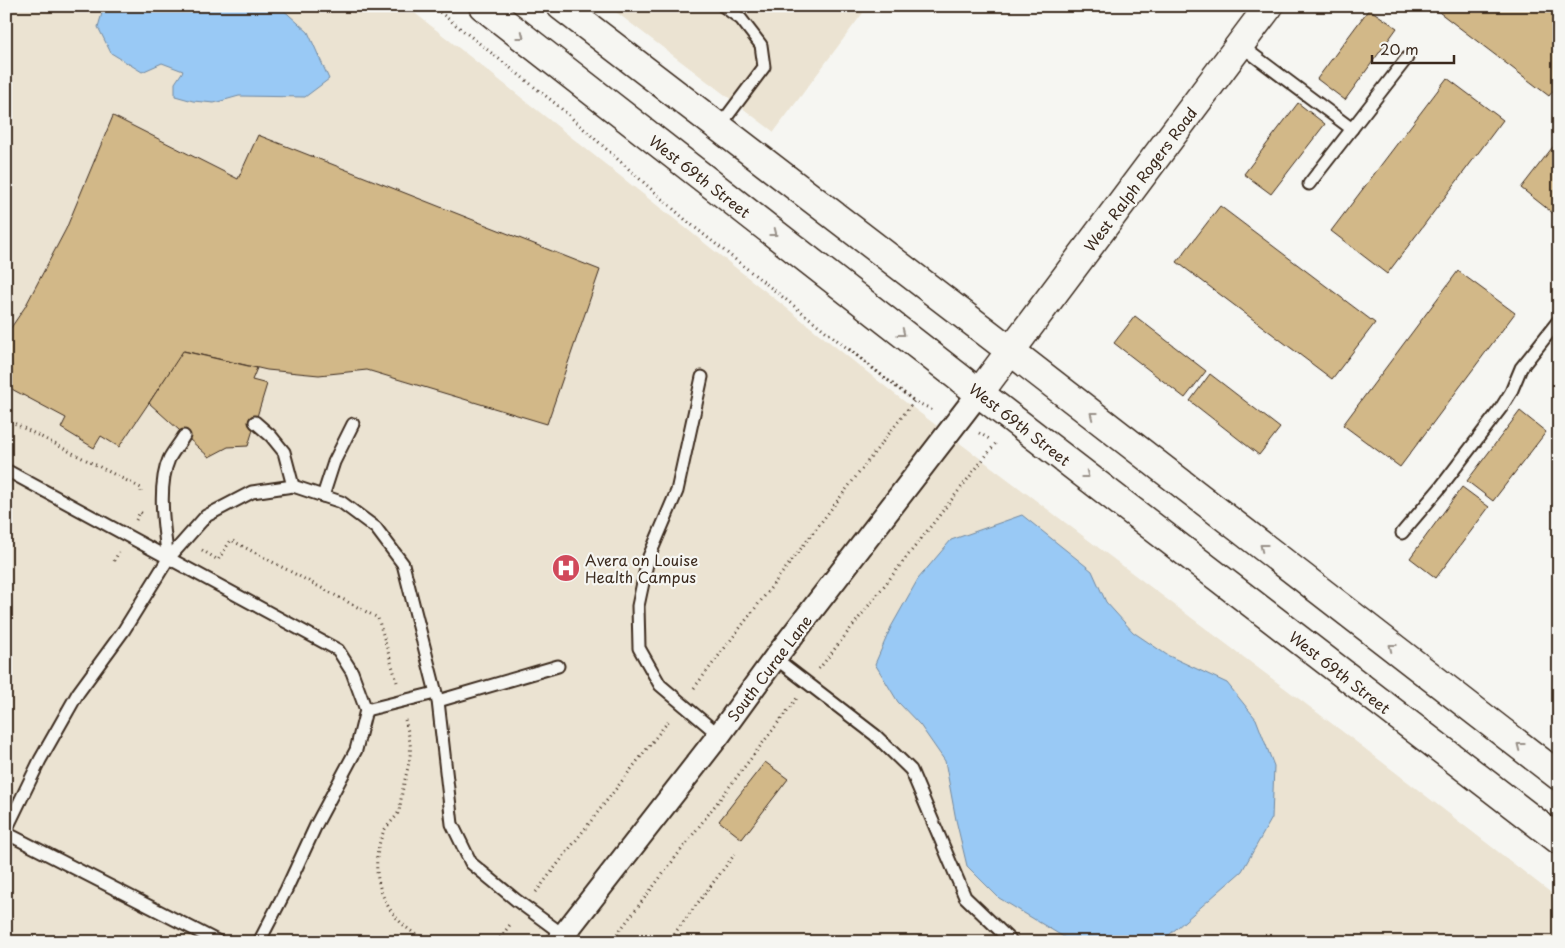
<svg xmlns="http://www.w3.org/2000/svg" width="1565" height="948" viewBox="0 0 1565 948" font-family="'Playpen Sans',sans-serif">
<style>
.built{fill:#ebe3d2}
.water{fill:#99c9f5;stroke:#73899f}
.building{fill:#d2b888;stroke:#3b2a1e}
.lines{fill:none;stroke-linecap:round;stroke-linejoin:round}
.lane-casing{stroke:#3b2a1e;stroke-width:15}
.street-casing{stroke:#3b2a1e;stroke-width:26}
.secondary-casing{stroke:#3b2a1e;stroke-width:31}
.path{stroke:#3b2a1e;stroke-width:3;stroke-dasharray:1 4;stroke-linecap:butt}
.lane{stroke:#f6f6f2;stroke-width:11}
.street{stroke:#f6f6f2;stroke-width:22}
.secondary{stroke:#f6f6f2;stroke-width:28}
.oneway{stroke:#989088}
.labels{text-anchor:middle;dominant-baseline:central;stroke-width:4.5;stroke-linejoin:round;paint-order:stroke}
.street-label{font-size:15px;fill:#3b2a1e;stroke:#f6f6f2}
.poi-label{font-size:15px;fill:#3b2a1e;stroke:#f6f6f2;text-anchor:start}
</style>
<rect width="100%" height="100%" fill="#f6f6f2"/>
<filter id="ink" filterUnits="userSpaceOnUse"><feTurbulence type="fractalNoise" baseFrequency=".02" numOctaves="2"/><feDisplacementMap in="SourceGraphic" scale="10" xChannelSelector="R" yChannelSelector="G"/><feConvolveMatrix kernelMatrix="1 2 1 2 8 2 1 2 1" color-interpolation-filters="sRGB"/></filter>
<g filter="url(#ink)">
<!-- built -->
<g class="built">
<polygon points="6,6 406,6 896,395 1355,741 1559,899 1559,942 6,942"/>
<polygon points="608,6 868,6 774,132"/>
</g>
<!-- water -->
<g class="water">
<polygon points="104,6 279,6 308,32 329,79 305,97 239,96 214,103 193,101 175,96 175,83 183,71 162,63 142,72 111,53 98,27"/>
<polygon points="1022,515 1092,571 1106,602 1133,632 1167,655 1227,683 1256,719 1274,766 1272,818 1242,871 1161,942 1072,942 999,898 967,866 956,820 945,761 920,725 898,702 875,664 891,627 918,579 951,540"/>
</g>
<!-- building -->
<g class="building">
<polygon points="1431,6 1548,6 1559,15 1559,83 1549,96"/>
<polygon points="1369,9 1397,28 1345,100 1317,79"/>
<polygon points="1447,78 1503,120 1387,274 1331,231"/>
<polygon points="1298,103 1325,124 1271,194 1244,174"/>
<polygon points="113,116 238,179 258,135 600,270 547,424 367,370 319,375 267,370 184,351 119,447 101,436 94,448 61,428 66,418 6,386 6,335 25,307 66,229"/>
<polygon points="1559,139 1559,218 1521,188"/>
<polygon points="1220,206 1375,323 1332,379 1177,262"/>
<polygon points="1458,271 1515,313 1400,467 1343,425"/>
<polygon points="1135,316 1206,371 1185,398 1114,343"/>
<polygon points="183,351 257,368 252,380 267,384 248,446 228,447 209,457 149,403"/>
<polygon points="1210,374 1280,428 1259,455 1190,401"/>
<polygon points="1520,411 1546,432 1493,501 1467,481"/>
<polygon points="1462,487 1489,507 1436,578 1410,558"/>
<polygon points="765,762 788,779 742,839 719,821"/>
</g>
<g class="lines">
<defs>
<g id="lane">
<polyline points="1240,45 1352,129"/>
<polyline points="719,127 764,67 761,45 741,19 723,6"/>
<polyline points="1309,184 1407,58"/>
<polyline points="702,377 677,491 648,559 638,606 639,648 660,685 719,735"/>
<polyline points="255,422 271,436 284,452 293,486"/>
<polyline points="6,470 338,650 352,672 366,710 435,693"/>
<polyline points="323,496 334,462 353,424"/>
<polyline points="1402,533 1440,488 1501,408 1511,392 1521,368 1559,320"/>
<path d="M168 559C164 530 157 486 169 459 173 451 180 443 184 436"/>
<polyline points="775,658 875,735 911,770 965,897 1012,942"/>
<polyline points="438,701 558,666"/>
<polyline points="6,830 40,760 78,693 124,630 168,559 206,516 252,492 293,486 341,502 376,528 403,564 438,701 452,824 471,863 516,900 573,942"/>
<polyline points="6,833 219,942"/>
<polyline points="259,942 286,890 317,823 356,750 366,710"/>
</g>
<polyline id="street" points="558,942 719,735 775,658 979,393"/>
<g id="secondary">
<polyline points="483,6 979,393 1559,840"/>
<polyline points="561,6 1012,352 1559,776"/>
<polyline points="979,393 1269,6"/>
</g>
</defs>
<!-- lane casing -->
<use href="#lane" class="lane-casing"/>
<!-- street casing -->
<use href="#street" class="street-casing"/>
<!-- secondary casing -->
<use href="#secondary" class="secondary-casing"/>
<!-- path -->
<g class="path">
<polyline points="432,6 556,104 688,222 914,401 849,349"/>
<polyline points="6,419 141,488 141,492"/>
<polyline points="979,433 991,440"/>
<polyline points="136,520 140,512 143,514"/>
<polyline points="202,550 218,560 231,540 378,618 397,682"/>
<polyline points="114,561 119,552"/>
<polyline points="819,669 996,443"/>
<polyline points="694,688 914,401 933,410"/>
<path d="M405 720C407 727 409 735 410 743 412 758 406 773 403 788 401 795 401 804 399 811 396 819 386 825 383 833 365 877 387 926 432 942"/>
<polyline points="536,892 670,719"/>
<polyline points="616,935 626,942"/>
<polyline points="497,942 512,922"/>
<polyline points="611,942 797,698"/>
<polyline points="668,942 735,854"/>
</g>
<!-- lane -->
<use href="#lane" class="lane"/>
<!-- street -->
<use href="#street" class="street"/>
<!-- secondary -->
<use href="#secondary" class="secondary"/>
</g>
<!-- one-way arrows -->
<defs><path id="oneway-chevron" d="M-2-3.5L2.5 0L-2 3.5" fill="none" stroke-width="1.6" stroke-linecap="round" stroke-linejoin="round" transform="scale(1.25)"/></defs>
<g class="oneway">
<use href="#oneway-chevron" transform="translate(521 36) rotate(38)"/>
<use href="#oneway-chevron" transform="translate(774 233) rotate(38)"/>
<use href="#oneway-chevron" transform="translate(902 333) rotate(38)"/>
<use href="#oneway-chevron" transform="translate(1093 415) rotate(-142)"/>
<use href="#oneway-chevron" transform="translate(1086 475) rotate(38)"/>
<use href="#oneway-chevron" transform="translate(1263 547) rotate(-142)"/>
<use href="#oneway-chevron" transform="translate(1392 647) rotate(-142)"/>
<use href="#oneway-chevron" transform="translate(1520 746) rotate(-142)"/>
</g>
</g>
<!-- icons -->
<defs>
<symbol id="hospital-disc" viewBox="-11 -11 22 22"><circle r="9.5" fill="#d1495b" stroke="#f6f6f2"/><path d="M-5-5h3v3.5h4V-5h3V5h-3V1.5h-4V5h-3Z" fill="#fff"/></symbol>
</defs>
<g fill-rule="evenodd">
<use href="#hospital-disc" x="550" y="552" width="32" height="32"/>
</g>
<g class="labels">
<!-- street labels -->
<g class="street-label">
<text transform="translate(700 176) rotate(38)">West 69th Street</text>
<text transform="translate(1140 179) rotate(-53)">West Ralph Rogers Road</text>
<text transform="translate(1020 424) rotate(38)">West 69th Street</text>
<text transform="translate(769 668) rotate(-53)">South Curae Lane</text>
<text transform="translate(1340 672) rotate(38)">West 69th Street</text>
</g>
<!-- poi labels -->
<g class="poi-label">
<text x="585" y="559">Avera on Louise<tspan x="585" dy="17">Health Campus</tspan></text>
</g>
</g>
<!-- margin -->
<rect width="1565" height="948" fill="none" stroke="#f6f6f2" stroke-width="25"/>
<rect x="12" y="12" width="1540" height="923" fill="none" stroke="#3b2a1e" stroke-width="2" filter="url(#ink)"/>
<!-- scale -->
<path d="M1372 55v8h82v-8" fill="none" stroke="#3b2a1e" stroke-width="2.5"/>
<text x="1380" y="55" font-size="15" fill="#3b2a1e" stroke="#f6f6f2" stroke-width="4" paint-order="stroke">20 m</text>
</svg>
